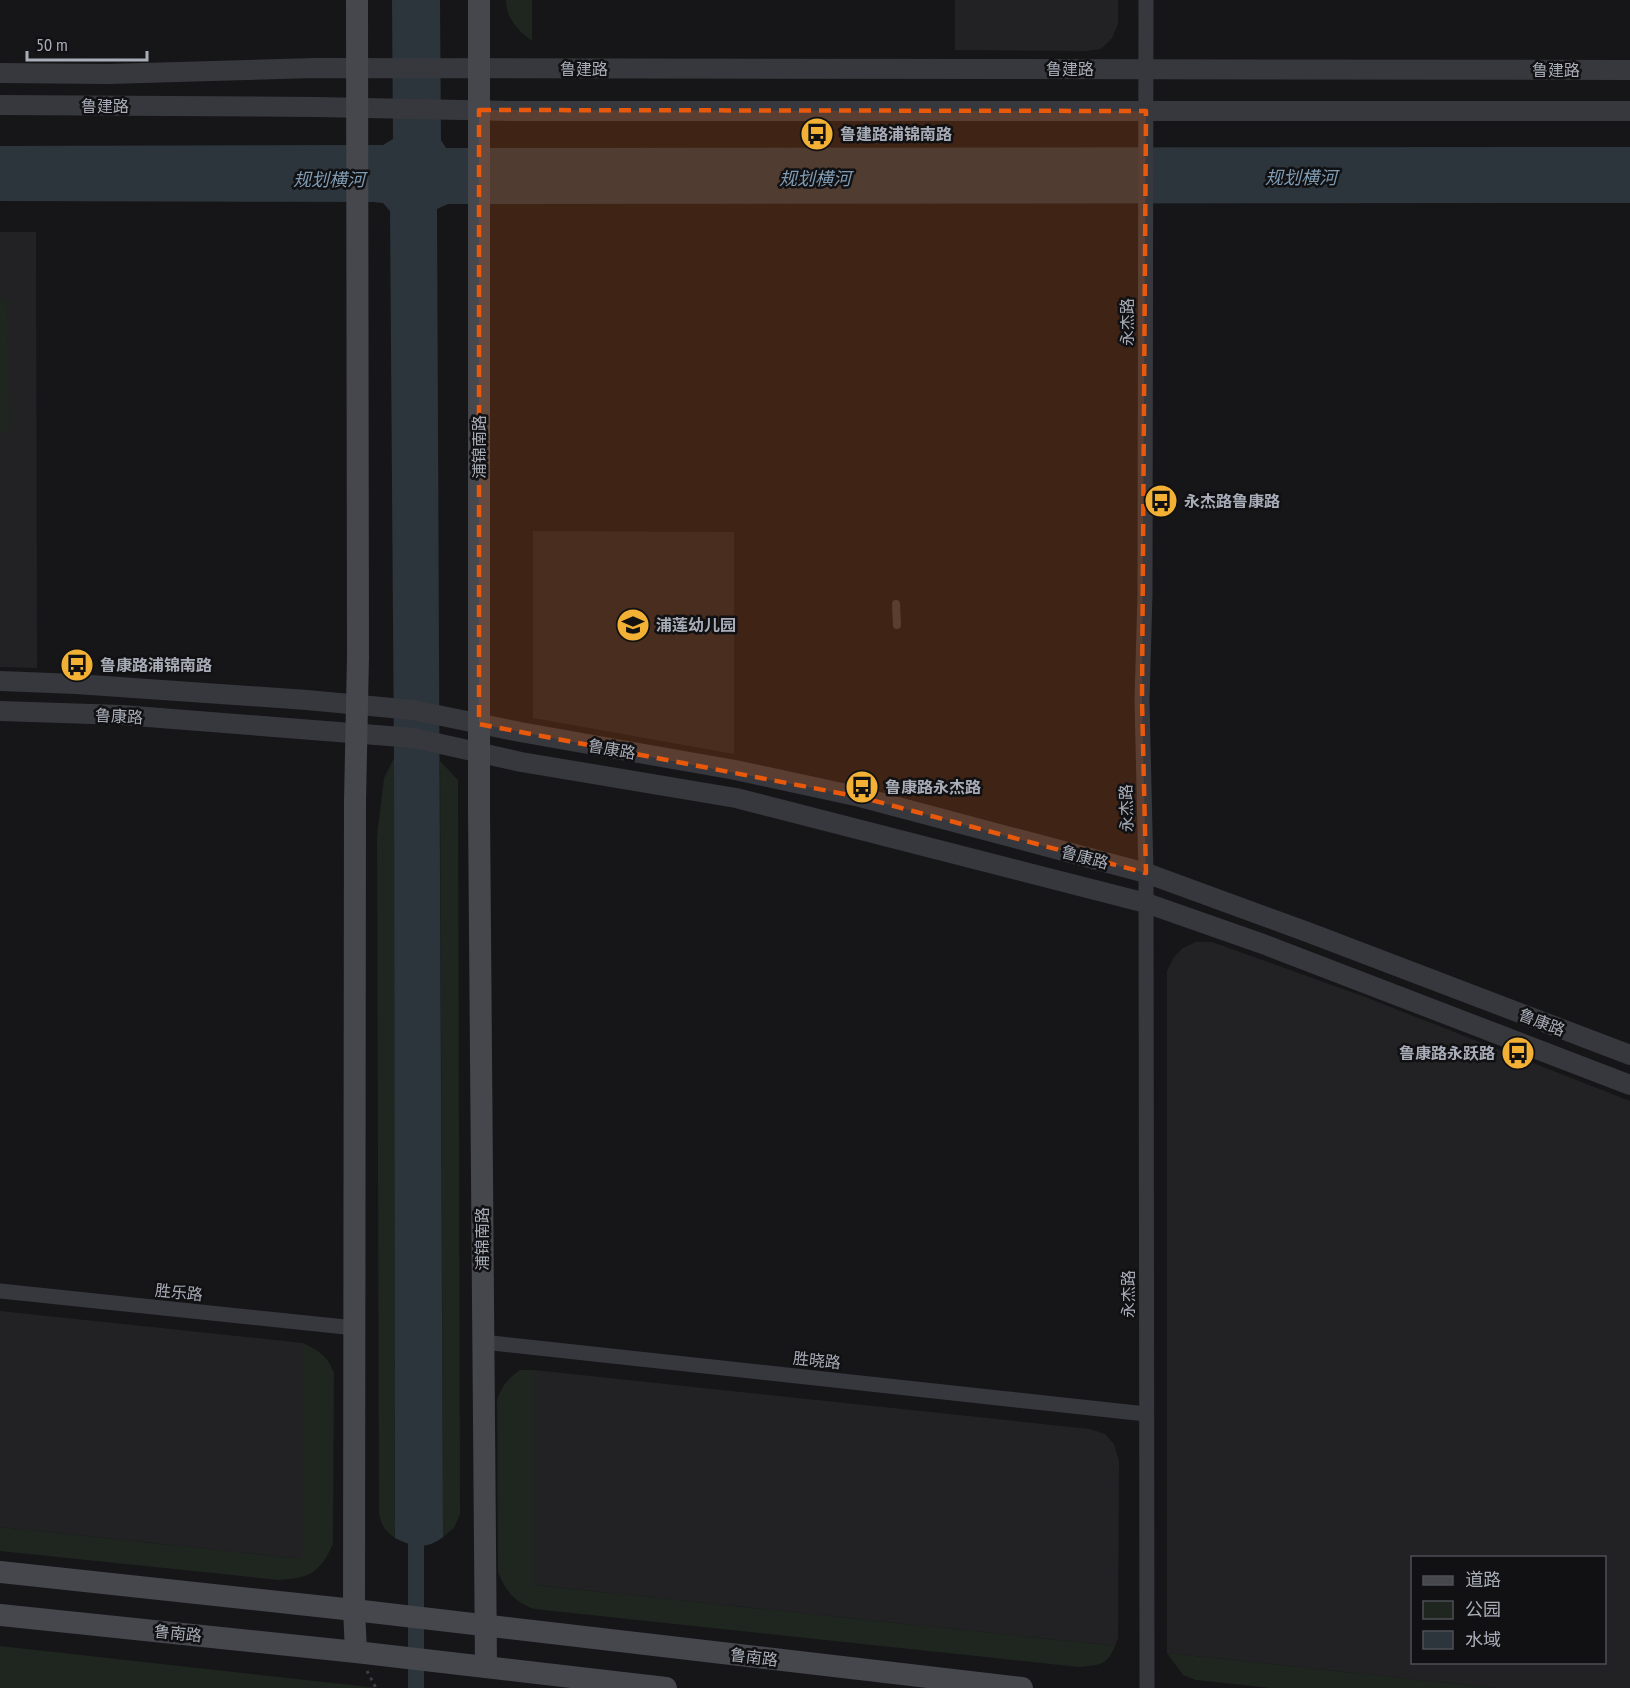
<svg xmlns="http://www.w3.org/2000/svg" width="1630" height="1688" viewBox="0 0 1630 1688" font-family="'PT Sans Narrow','Noto Sans SC',sans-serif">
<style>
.built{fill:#222225;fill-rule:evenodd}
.green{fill:#1e261f}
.water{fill:#2c353c}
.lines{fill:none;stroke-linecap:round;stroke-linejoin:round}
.canal{stroke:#2c353c;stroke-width:16}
.path{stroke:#3d3f44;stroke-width:3;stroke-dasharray:3 4.5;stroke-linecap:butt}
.service{stroke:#37383d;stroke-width:8}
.minor{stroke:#37383d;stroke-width:15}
.tertiary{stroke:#37383d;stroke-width:20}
.secondary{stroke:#45474d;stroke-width:22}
.marked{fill:#e8590c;fill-opacity:0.2;stroke:#e8590c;stroke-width:4.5;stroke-dasharray:12 8;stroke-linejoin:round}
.labels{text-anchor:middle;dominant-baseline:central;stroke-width:5;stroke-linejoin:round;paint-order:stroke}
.street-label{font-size:16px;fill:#a8adb8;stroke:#111113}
.poi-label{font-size:16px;font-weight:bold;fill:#a8adb8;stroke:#111113;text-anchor:start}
.water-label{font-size:18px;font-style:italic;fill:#7f9bb3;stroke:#111113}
</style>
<rect width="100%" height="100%" fill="#161618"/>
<!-- built -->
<g class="built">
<polygon points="955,0 1118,0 1118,24 1112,38 1101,49 1085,51 955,50"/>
<polygon points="0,232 36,232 37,668 0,667"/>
<polygon points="533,531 734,532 734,754 533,718"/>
<path d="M1196 942H1212L1365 997 1630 1101V1688H1494L1167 1653V971L1174 957 1183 948ZM1412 1558H1604V1662H1412Z"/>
<polygon points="0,1311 303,1343 303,1559 0,1527"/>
<polygon points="534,1370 1090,1429 1105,1434 1114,1444 1119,1461 1118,1638 1115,1646 534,1585"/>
</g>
<!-- green -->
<g class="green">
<path d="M506 0H532V41C518 31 506 18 506 0Z"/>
<polygon points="0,298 7,298 9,431 0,431"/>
<path d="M394 758 395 1538C384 1530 381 1525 379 1512L377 836 384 778Z"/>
<polygon points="440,761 458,780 460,1514 454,1528 443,1537"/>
<path d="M303 1343C319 1351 328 1356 334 1373L333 1544C320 1573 310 1578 279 1580L0 1551V1527L303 1559Z"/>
<path d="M520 1370H534V1585L1115 1646C1107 1666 1099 1665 1079 1667L534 1609C514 1601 506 1592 498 1572L497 1400C502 1386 508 1378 520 1370Z"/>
<polygon points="0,1646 378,1688 0,1688"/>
<polygon points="1167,1653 1494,1688 1271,1688 1196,1680 1183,1675"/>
</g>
<!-- water -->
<path class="water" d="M392 0H440L441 140 446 148 1630 147V203L448 204 437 209 443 1537C426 1550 413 1547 395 1538L394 758 390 211 383 203 373 202 0 201V146L383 145 393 139Z"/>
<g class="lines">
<!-- canal -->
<polyline class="canal" points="416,1688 416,1525"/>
<!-- path -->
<polyline class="path" points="367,1671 376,1688"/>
<!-- service -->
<polyline class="service" points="896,604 897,625"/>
<!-- minor -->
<g class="minor">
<polyline points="1146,0 1145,594 1142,700 1146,873 1147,1688"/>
<polyline points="0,1291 355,1328"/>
<polyline points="483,1342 1146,1414"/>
</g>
<!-- tertiary -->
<g class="tertiary">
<polyline points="0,73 108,74 314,68 1630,70"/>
<polyline points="0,105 317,107 512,111 1630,111"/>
<polyline points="0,681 76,684 307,700 413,710 520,732 735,770 860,797 1146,873 1310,933 1630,1055"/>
<polyline points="0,711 122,715 414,738 521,762 736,798 1146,903 1263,944 1630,1085"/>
</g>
<!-- secondary -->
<g class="secondary">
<polyline points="479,0 479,811 486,1667"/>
<polyline points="0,1572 354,1610 1022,1688"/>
<polyline points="0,1615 356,1652 666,1688"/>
<polyline points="356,1652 354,1610 355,801 358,657 357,0"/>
</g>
</g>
<!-- marked area -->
<path class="marked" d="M479 110 1146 111 1142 700 1146 873 860 797 479 724Z"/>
<!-- icons -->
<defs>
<symbol id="bus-disc" viewBox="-11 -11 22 22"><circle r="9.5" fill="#f2b134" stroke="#111113"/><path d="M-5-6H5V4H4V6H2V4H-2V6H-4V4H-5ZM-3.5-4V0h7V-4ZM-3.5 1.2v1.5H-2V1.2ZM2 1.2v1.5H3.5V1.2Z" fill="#111"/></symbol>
<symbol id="school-disc" viewBox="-11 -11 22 22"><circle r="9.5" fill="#f2b134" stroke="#111113"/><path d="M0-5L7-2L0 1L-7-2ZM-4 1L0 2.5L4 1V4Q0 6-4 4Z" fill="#111"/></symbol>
</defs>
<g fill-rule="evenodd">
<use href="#bus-disc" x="798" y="115" width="38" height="38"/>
<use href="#bus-disc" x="1142" y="482" width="38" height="38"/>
<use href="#school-disc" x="614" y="606" width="38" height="38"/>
<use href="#bus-disc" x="58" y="646" width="38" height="38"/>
<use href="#bus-disc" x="843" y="768" width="38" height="38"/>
<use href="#bus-disc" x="1499" y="1034" width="38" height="38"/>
</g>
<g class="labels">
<!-- street labels -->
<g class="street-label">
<text x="584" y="69">鲁建路</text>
<text x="1070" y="69">鲁建路</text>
<text x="1556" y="70">鲁建路</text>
<text x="105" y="106">鲁建路</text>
<text transform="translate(1127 322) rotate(-90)">永杰路</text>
<text transform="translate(479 447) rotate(-90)">浦锦南路</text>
<text transform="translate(119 716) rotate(3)">鲁康路</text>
<text transform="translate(612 749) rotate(10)">鲁康路</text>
<text transform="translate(1126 808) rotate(-91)">永杰路</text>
<text transform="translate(1085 857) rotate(15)">鲁康路</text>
<text transform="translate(1542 1022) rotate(21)">鲁康路</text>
<text transform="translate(482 1239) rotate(-90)">浦锦南路</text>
<text transform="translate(179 1292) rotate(6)">胜乐路</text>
<text transform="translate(1128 1294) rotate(-90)">永杰路</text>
<text transform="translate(817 1360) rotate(6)">胜晓路</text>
<text transform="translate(178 1633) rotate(6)">鲁南路</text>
<text transform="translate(754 1657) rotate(7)">鲁南路</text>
</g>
<!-- poi labels -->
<g class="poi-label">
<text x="840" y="134">鲁建路浦锦南路</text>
<text x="1184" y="501">永杰路鲁康路</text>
<text x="656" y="625">浦莲幼儿园</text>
<text x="100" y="665">鲁康路浦锦南路</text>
<text x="885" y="787">鲁康路永杰路</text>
<text x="1495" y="1053" text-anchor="end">鲁康路永跃路</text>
</g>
<!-- water labels -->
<g class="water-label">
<text x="1301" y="177">规划横河</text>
<text x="815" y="178">规划横河</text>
<text x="329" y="179">规划横河</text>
</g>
</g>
<!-- legend -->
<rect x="1411" y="1556" width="195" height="108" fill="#111113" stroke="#4d4f55" stroke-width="1.5"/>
<rect x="1423" y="1576" width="30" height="9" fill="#45474d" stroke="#4d4f55" stroke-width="1.5"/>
<text x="1465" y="1586" font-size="18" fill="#a8adb8">道路</text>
<rect x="1423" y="1601" width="30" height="18" fill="#1e261f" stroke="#4d4f55" stroke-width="1.5"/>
<text x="1465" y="1616" font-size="18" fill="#a8adb8">公园</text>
<rect x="1423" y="1631" width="30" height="18" fill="#2c353c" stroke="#4d4f55" stroke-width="1.5"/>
<text x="1465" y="1646" font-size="18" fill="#a8adb8">水域</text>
<!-- scale -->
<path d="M27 51v9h120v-9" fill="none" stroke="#a8adb8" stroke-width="3"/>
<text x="36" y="51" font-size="18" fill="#a8adb8" stroke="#111113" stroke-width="4.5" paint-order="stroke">50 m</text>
</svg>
